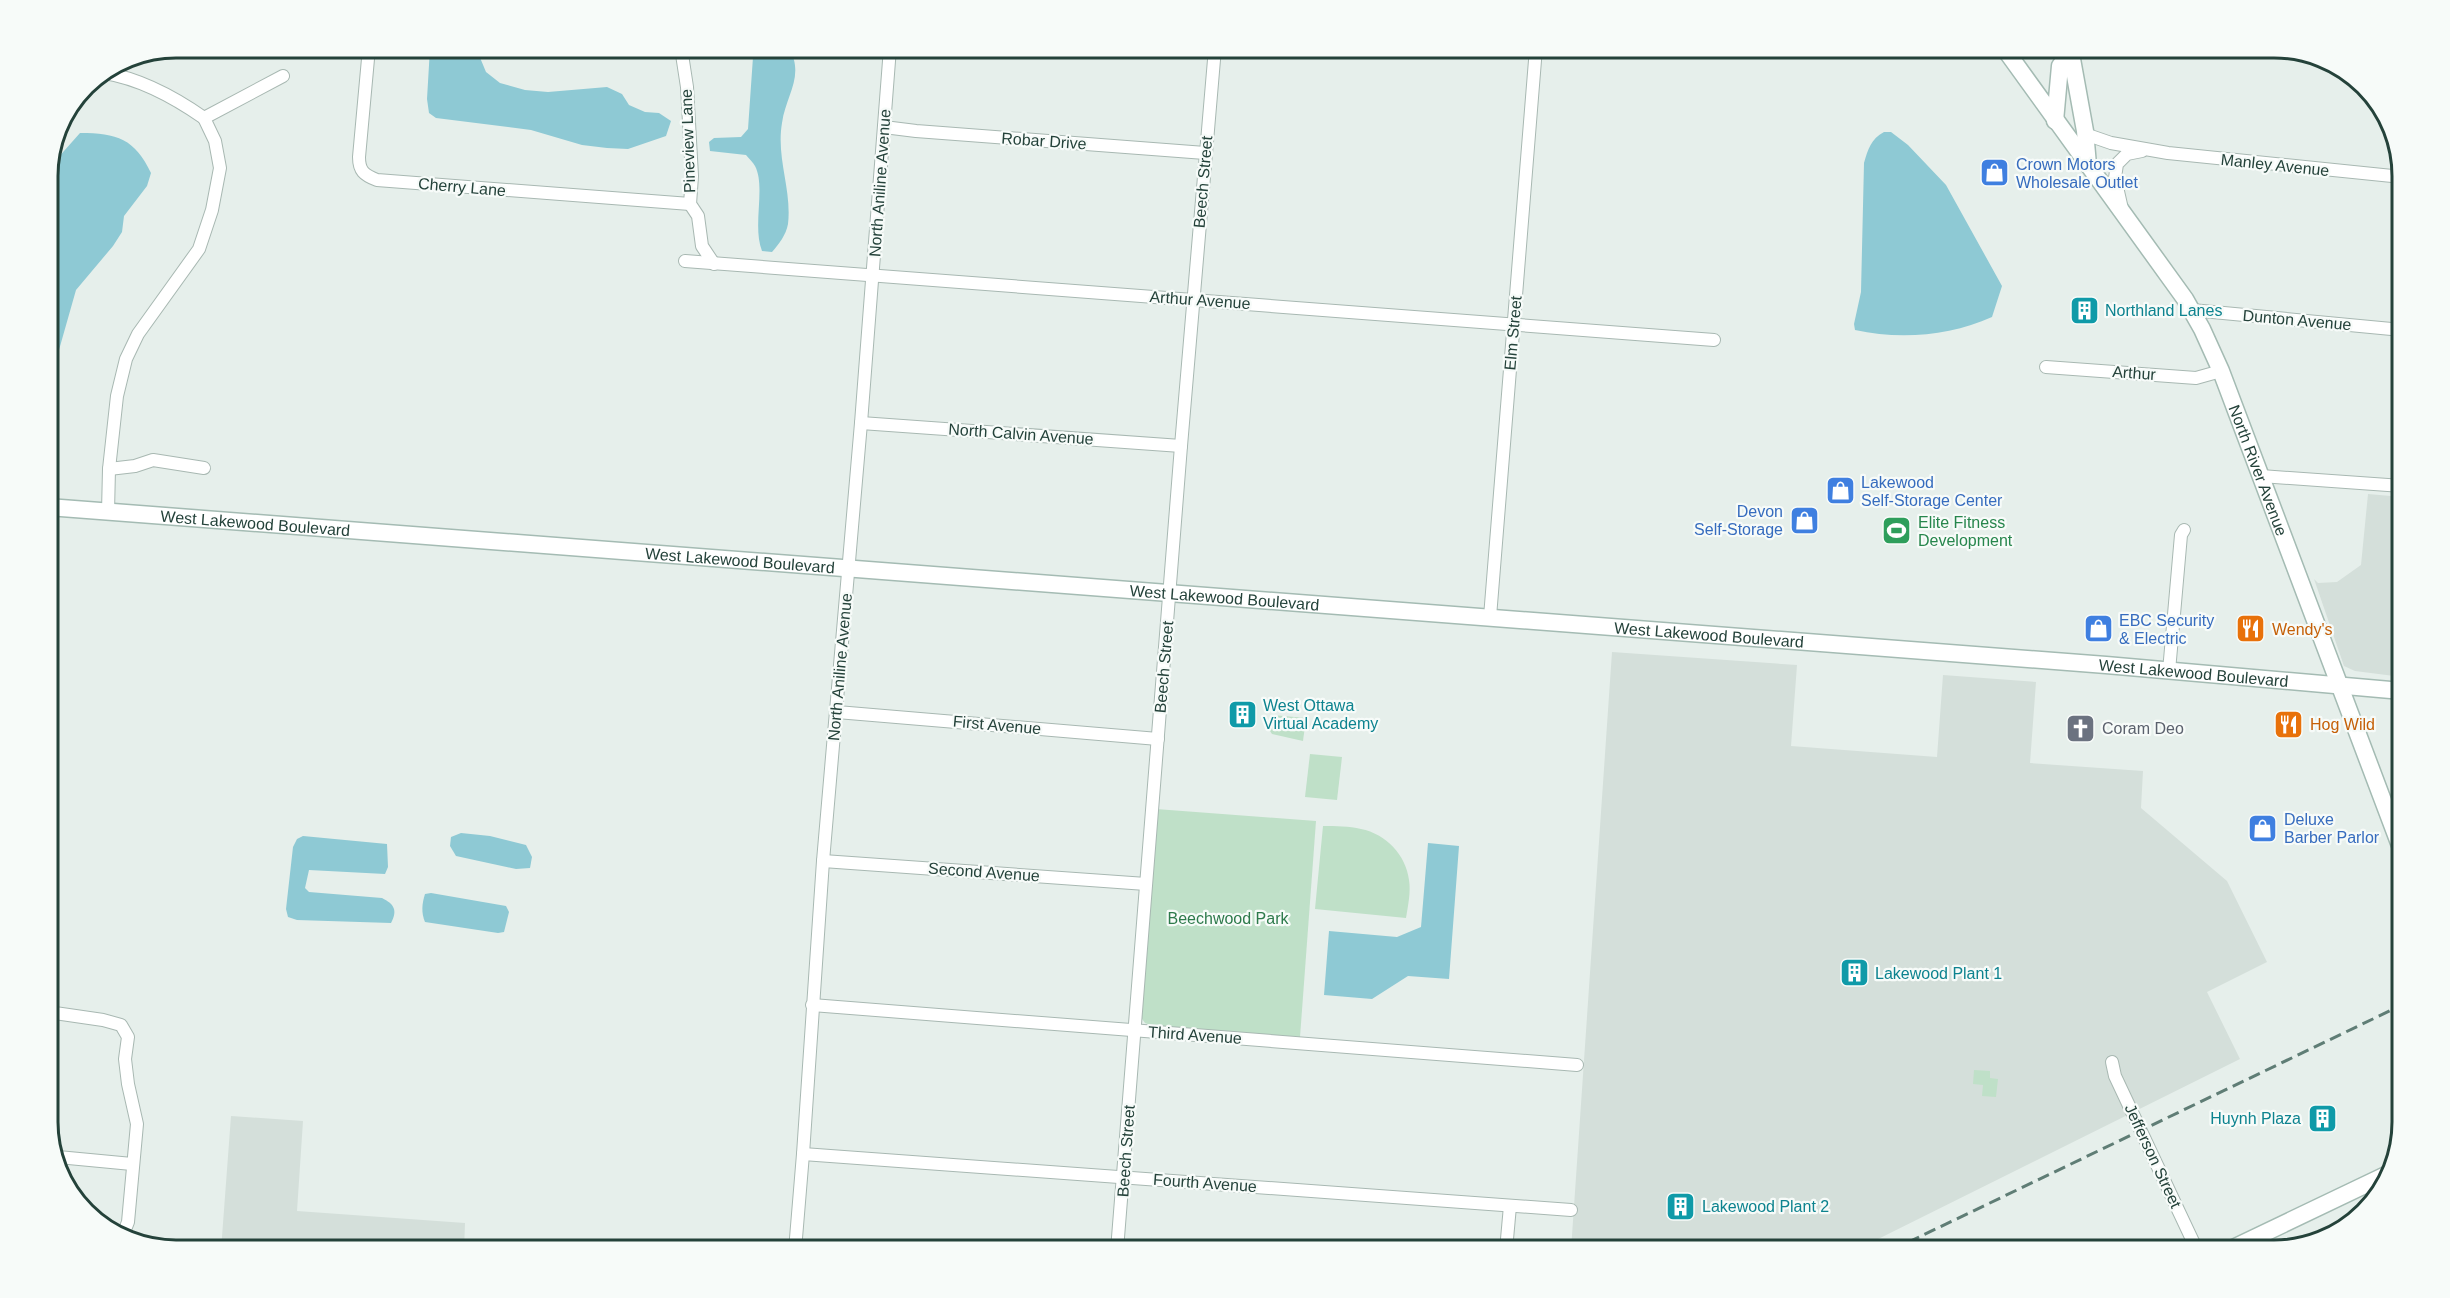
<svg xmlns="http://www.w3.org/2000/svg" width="2450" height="1298" viewBox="0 0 2450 1298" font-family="Arial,sans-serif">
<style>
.built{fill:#d4dfda}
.green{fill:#bfe0c8}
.water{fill:#8ec9d4}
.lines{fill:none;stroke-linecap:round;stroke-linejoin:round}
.street-casing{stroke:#a8b8b2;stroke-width:14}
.secondary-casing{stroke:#a4bbb3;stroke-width:19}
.street{stroke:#fff;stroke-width:12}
.secondary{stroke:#fff;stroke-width:16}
.rail{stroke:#5f7d75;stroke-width:3;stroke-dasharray:12 6;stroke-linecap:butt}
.labels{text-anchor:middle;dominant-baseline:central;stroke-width:4.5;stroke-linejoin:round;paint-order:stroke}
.street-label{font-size:16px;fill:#24423a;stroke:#f7fbf9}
.shop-label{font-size:16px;fill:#366cbe;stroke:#f7fbf9;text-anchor:start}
.culture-label{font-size:16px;fill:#0d838f;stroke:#f7fbf9;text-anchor:start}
.leisure-label{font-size:16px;fill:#27864d;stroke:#f7fbf9;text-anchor:start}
.food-label{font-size:16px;fill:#c56008;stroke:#f7fbf9;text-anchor:start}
.worship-label{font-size:16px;fill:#5b616d;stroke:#f7fbf9;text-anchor:start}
.park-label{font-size:16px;fill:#2d7a4b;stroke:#f7fbf9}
.rim{fill:none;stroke:#24423a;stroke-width:3}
</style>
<rect width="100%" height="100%" fill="#e6efeb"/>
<!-- built -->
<g class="built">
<polygon points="2368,494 2402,497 2402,677 2355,671 2344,666 2314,579 2318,583 2337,582 2361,565"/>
<polygon points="1612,652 1797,665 1791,746 1937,757 1943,675 2036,682 2030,763 2143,771 2141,808 2227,881 2267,962 2207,992 2240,1059 1856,1250 1571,1250"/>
<polygon points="231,1116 303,1121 297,1211 465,1223 464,1250 221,1250"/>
</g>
<!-- green -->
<g class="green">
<polygon points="1272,715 1306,718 1303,741 1272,734 1270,731"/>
<polygon points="1310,754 1342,757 1337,800 1305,797"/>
<polygon points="1156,809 1316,821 1300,1037 1153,1026 1145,1023 1140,1016"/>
<path d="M1323 826C1336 826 1349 826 1361 829 1386 834 1406 855 1409 880 1411 892 1408 906 1406 918L1315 909Z"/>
<polygon points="1974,1070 1990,1071 1990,1078 1998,1079 1996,1097 1982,1096 1983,1085 1973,1084"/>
</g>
<!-- water -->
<g class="water">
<polygon points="430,48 476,48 486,72 500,83 525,90 548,92 607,87 622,94 629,105 645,112 659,113 671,121 666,136 628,149 607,148 582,145 531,130 436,118 429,113 427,99"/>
<path d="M750 48H789C805 76 786 95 782 123 776 158 792 190 788 224 786 235 779 244 772 252L762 251C752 226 766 187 755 166 753 162 749 159 746 155L710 151 709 142 714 138 741 137 748 129 753 57Z"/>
<path d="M1884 132H1891L1908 145 1946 185 2002 286 1992 317C1950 336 1900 340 1855 330L1854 324 1861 292 1864 163C1868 149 1871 139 1884 132Z"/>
<path d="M80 133C117 133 135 139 151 173L147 186 124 216 122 232 113 246 76 290 53 371 48 376V169Z"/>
<polygon points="461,833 490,836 526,845 532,857 530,868 516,869 456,856 450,846 451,837"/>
<path d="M303 836 387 844 388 867 385 874 309 870 305 888 309 892 382 898C394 904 398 910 391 923L297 920 288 917 286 909 293 847 297 839Z"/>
<polygon points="1428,843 1459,846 1449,979 1408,976 1372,999 1324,995 1329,931 1397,937 1421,927"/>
<path d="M431 893 506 906 509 912 504 932 498 933 425 922C421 913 422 903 425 894Z"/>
</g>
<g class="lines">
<defs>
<g id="street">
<path d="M369 48 359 157C359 171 364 175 377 180L690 204"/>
<polyline points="681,48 687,87 692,176 690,204 698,216 702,246 714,264"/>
<polyline points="1735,48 1781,51"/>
<path d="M105 73C141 79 174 97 204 118"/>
<polyline points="204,118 283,76"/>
<polyline points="884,127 916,131 1205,153"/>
<polyline points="2085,134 2111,143 2168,153 2402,177"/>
<polyline points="2122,209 2115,178 2117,164 2127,154 2142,151"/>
<polyline points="685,261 1714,340"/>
<polyline points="2192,310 2402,330"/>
<polyline points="2046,367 2196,378 2221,371"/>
<polyline points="861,423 1181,446"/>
<polyline points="109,469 135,466 153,460 204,468"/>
<polyline points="2261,476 2402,486"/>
<polyline points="108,512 109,469 117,396 126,359 138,334 199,249 212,210 220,168 215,141 204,118"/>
<polyline points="1490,617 1536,48"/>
<polyline points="2169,671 2181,535 2184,530"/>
<polyline points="837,712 1158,739"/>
<polyline points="823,861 1146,884"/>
<polyline points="812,1005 1577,1065"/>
<polyline points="48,1012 103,1020 121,1025 128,1037 125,1059 128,1084 137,1124 128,1222 122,1237"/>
<polyline points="2112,1062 2115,1076 2197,1250"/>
<polyline points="803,1154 1571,1210"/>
<polyline points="58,1157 132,1164"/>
<polyline points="795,1250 803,1154 823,861 861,423 890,48"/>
<polyline points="1117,1250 1181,446 1215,48"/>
<polyline points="1506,1250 1510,1206"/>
</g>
<g id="secondary">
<path id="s1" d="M2004 48 2185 299 2202 329 2221 371 2402 851"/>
<polyline points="2070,48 2085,131 2088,165"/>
<polyline points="2055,121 2060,66 2070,52"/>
<path id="s2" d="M48 507 2106 665 2402 691"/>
<polyline points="2229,1250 2390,1173"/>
</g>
</defs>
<!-- street casing -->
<use href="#street" class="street-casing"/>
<!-- secondary casing -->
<use href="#secondary" class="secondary-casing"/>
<!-- street -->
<use href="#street" class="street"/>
<!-- secondary -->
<use href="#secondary" class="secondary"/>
<!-- rail -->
<polyline class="rail" points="1892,1250 2402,1005"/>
</g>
<!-- icons -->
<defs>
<symbol id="shop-square" viewBox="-11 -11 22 22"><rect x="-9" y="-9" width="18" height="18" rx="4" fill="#3f7fe0" stroke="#f7fbf9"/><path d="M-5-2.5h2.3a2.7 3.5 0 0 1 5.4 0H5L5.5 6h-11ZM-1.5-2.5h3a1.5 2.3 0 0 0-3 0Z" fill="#fff"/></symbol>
<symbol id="building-square" viewBox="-11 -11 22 22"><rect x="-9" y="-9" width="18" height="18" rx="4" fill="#0f9aa8" stroke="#f7fbf9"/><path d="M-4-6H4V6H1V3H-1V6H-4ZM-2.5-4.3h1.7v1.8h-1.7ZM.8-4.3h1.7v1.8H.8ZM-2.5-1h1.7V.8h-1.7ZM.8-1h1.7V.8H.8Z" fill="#fff"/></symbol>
<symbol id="stadium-square" viewBox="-11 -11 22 22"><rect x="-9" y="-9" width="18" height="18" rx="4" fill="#2e9e5b" stroke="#f7fbf9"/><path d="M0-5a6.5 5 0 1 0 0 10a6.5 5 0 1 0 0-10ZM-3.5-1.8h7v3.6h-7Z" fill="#fff"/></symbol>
<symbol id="restaurant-square" viewBox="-11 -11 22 22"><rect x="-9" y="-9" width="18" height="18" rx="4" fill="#e8710a" stroke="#f7fbf9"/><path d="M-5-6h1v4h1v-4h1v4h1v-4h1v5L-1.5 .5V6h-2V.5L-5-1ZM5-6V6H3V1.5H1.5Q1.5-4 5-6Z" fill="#fff"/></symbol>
<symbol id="church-square" viewBox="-11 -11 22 22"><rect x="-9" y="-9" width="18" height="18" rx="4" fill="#6b7280" stroke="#f7fbf9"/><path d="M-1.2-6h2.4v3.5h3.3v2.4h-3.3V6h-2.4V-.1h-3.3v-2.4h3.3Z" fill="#fff"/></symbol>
</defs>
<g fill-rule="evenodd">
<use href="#shop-square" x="1978" y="156" width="33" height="33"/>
<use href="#building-square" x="2068" y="294" width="33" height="33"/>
<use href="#shop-square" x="1824" y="474" width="33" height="33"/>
<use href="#shop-square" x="1788" y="504" width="33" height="33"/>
<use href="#stadium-square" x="1880" y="514" width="33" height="33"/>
<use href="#shop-square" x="2082" y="612" width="33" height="33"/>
<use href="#restaurant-square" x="2234" y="612" width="33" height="33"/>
<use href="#building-square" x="1226" y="698" width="33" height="33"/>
<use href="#restaurant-square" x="2272" y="708" width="33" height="33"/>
<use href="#church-square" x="2064" y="712" width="33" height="33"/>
<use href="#shop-square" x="2246" y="812" width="33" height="33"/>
<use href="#building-square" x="1838" y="956" width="33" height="33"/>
<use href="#building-square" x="2306" y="1102" width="33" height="33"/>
<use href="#building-square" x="1664" y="1190" width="33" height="33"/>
</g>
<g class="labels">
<!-- street labels -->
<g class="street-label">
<text transform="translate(688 141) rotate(-92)">Pineview Lane</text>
<text transform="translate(1044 141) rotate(4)">Robar Drive</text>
<text transform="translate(2275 165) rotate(6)">Manley Avenue</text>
<text transform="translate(1203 182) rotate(-85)">Beech Street</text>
<text transform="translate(880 183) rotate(-86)">North Aniline Avenue</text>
<text transform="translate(462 187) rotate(5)">Cherry Lane</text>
<text transform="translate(1200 300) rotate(4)">Arthur Avenue</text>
<text transform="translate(2297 320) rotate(5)">Dunton Avenue</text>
<text transform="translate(1513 333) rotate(-85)">Elm Street</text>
<text transform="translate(2134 373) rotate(4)">Arthur</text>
<text transform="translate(1021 434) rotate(4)">North Calvin Avenue</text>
<text stroke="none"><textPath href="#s1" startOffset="496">North River Avenue</textPath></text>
<text stroke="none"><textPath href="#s2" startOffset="208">West Lakewood Boulevard</textPath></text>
<text stroke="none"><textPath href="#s2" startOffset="694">West Lakewood Boulevard</textPath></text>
<text stroke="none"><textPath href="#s2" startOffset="1180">West Lakewood Boulevard</textPath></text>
<text stroke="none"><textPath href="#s2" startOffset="1666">West Lakewood Boulevard</textPath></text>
<text transform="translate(840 667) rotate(-85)">North Aniline Avenue</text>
<text transform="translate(1164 667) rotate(-85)">Beech Street</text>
<text stroke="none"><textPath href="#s2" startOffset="2152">West Lakewood Boulevard</textPath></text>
<text transform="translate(997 725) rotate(5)">First Avenue</text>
<text transform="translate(984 872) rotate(4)">Second Avenue</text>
<text transform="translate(1195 1035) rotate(4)">Third Avenue</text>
<text transform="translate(1126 1151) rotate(-86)">Beech Street</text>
<text transform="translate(2153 1156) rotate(65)">Jefferson Street</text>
<text transform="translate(1205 1183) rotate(4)">Fourth Avenue</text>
</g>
<!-- shop labels -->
<g class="shop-label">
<text x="2016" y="164">Crown Motors<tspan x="2016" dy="18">Wholesale Outlet</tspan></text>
<text x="1861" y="482">Lakewood<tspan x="1861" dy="18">Self-Storage Center</tspan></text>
<text x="1783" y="511" text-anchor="end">Devon<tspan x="1783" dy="18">Self-Storage</tspan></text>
<text x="2119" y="620">EBC Security<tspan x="2119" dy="18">&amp; Electric</tspan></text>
<text x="2284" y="819">Deluxe<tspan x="2284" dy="18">Barber Parlor</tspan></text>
</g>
<!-- culture labels -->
<g class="culture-label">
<text x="2105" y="310">Northland Lanes</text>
<text x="1263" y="705">West Ottawa<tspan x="1263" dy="18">Virtual Academy</tspan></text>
<text x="1875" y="973">Lakewood Plant 1</text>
<text x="2301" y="1118" text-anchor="end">Huynh Plaza</text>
<text x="1702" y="1206">Lakewood Plant 2</text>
</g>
<!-- leisure labels -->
<g class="leisure-label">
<text x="1918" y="522">Elite Fitness<tspan x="1918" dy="18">Development</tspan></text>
</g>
<!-- food labels -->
<g class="food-label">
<text x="2272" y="629">Wendy's</text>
<text x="2310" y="724">Hog Wild</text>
</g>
<!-- worship labels -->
<g class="worship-label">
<text x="2102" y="728">Coram Deo</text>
</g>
<!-- park labels -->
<g class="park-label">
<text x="1228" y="918">Beechwood Park</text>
</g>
</g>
<!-- crop -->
<path d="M0 0H2450V1298H0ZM176 58H2274A118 118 0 0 1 2392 176V1122A118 118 0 0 1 2274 1240H176A118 118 0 0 1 58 1122V176A118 118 0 0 1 176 58Z" fill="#f7fbf9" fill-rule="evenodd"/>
<path class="rim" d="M176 58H2274A118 118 0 0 1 2392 176V1122A118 118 0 0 1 2274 1240H176A118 118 0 0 1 58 1122V176A118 118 0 0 1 176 58Z"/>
</svg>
